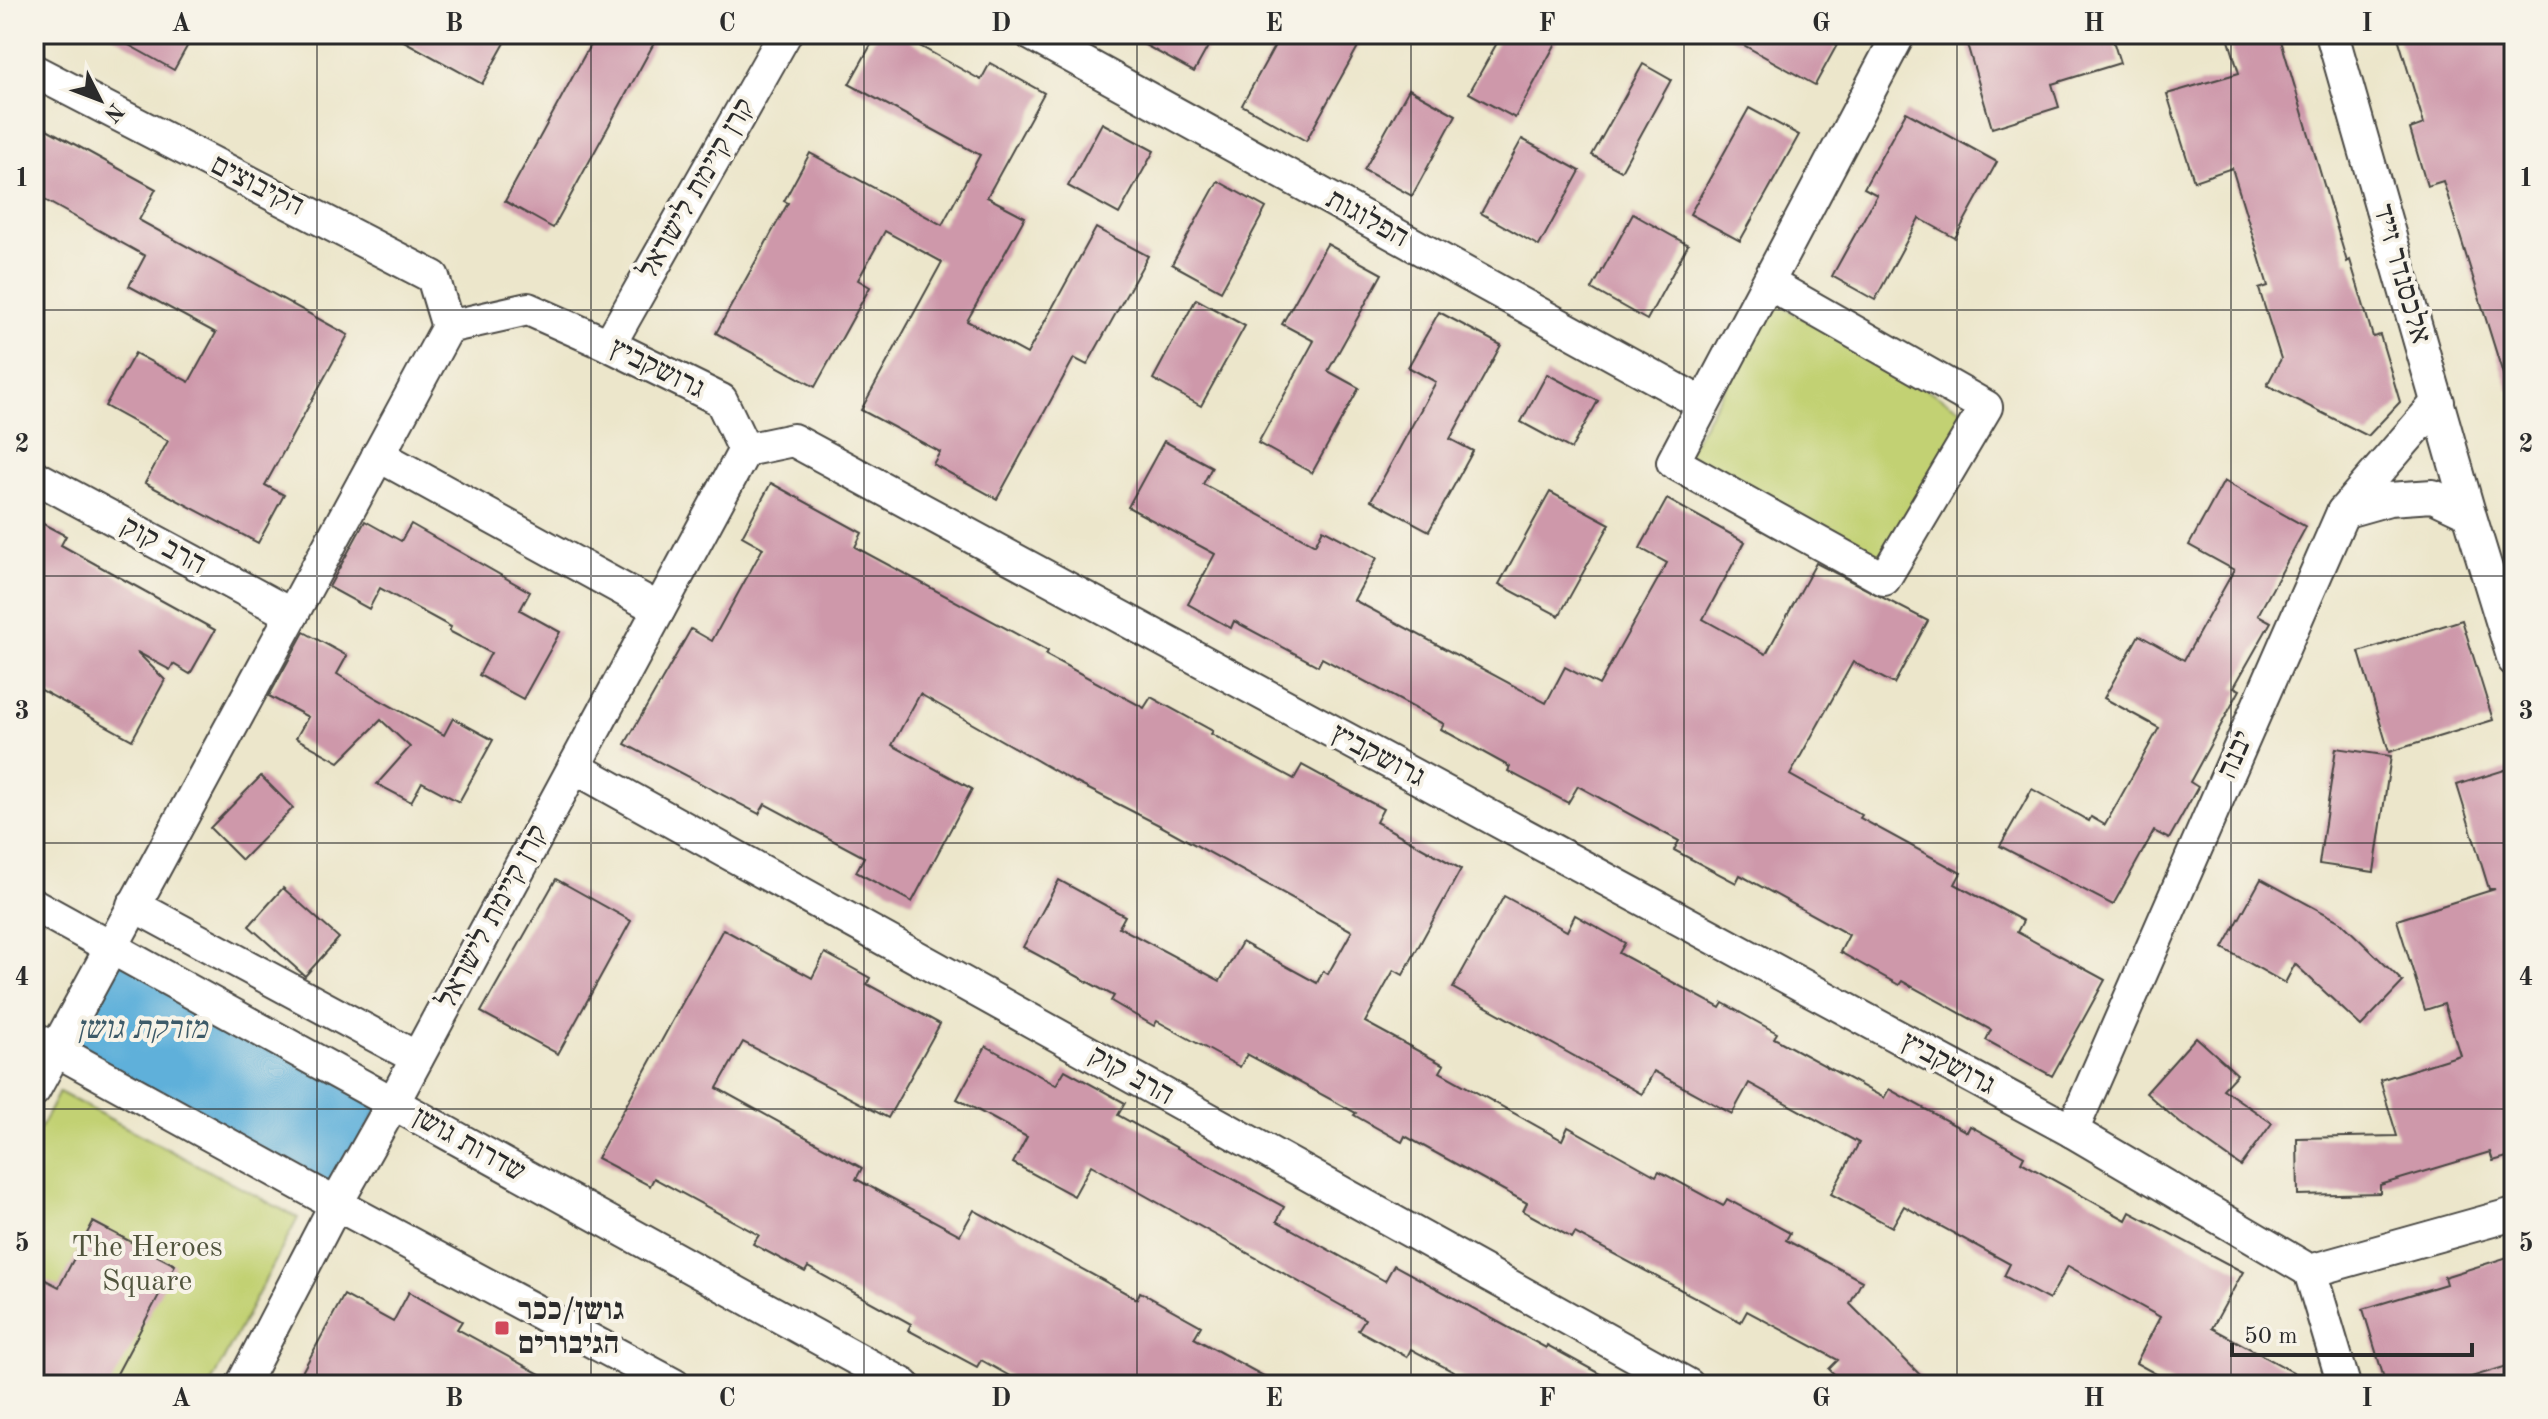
<svg xmlns="http://www.w3.org/2000/svg" width="2548" height="1419" viewBox="0 0 2548 1419" font-family="'Old Standard TT','Frank Ruhl Libre',serif">
<style>
.green{fill:#c2d173;stroke:#767e4f;stroke-width:2}
.water{fill:#5fb0da;stroke:#456e82;stroke-width:2}
.building{fill:#ce98aa}
.lines{fill:none;stroke-linecap:round;stroke-linejoin:round}
.minor-casing{stroke:#484743;stroke-width:36}
.minor{stroke:#fff;stroke-width:32}
.grid{fill:none;stroke:#2b2b2b;stroke-width:2;stroke-opacity:0.55}
.poi-dot{fill:#d1495b;stroke:#f7f3e8;stroke-width:3}
.labels{text-anchor:middle;dominant-baseline:central;stroke-width:8;stroke-linejoin:round;paint-order:stroke}
.street-label{font-size:30px;fill:#2b2b2b;stroke:#f7f3e8}
.park-label{font-size:30px;fill:#51543d;stroke:#f7f3e8}
.poi-label{font-size:30px;font-weight:bold;fill:#2b2b2b;stroke:#f7f3e8;text-anchor:start}
.water-label{font-size:32px;font-style:italic;fill:#3d5a68;stroke:#f7f3e8}
.neatline{fill:none;stroke:#2b2b2b;stroke-width:3}
.grid-label{font-size:26px;text-anchor:middle;font-weight:bold;fill:#2b2b2b}
</style>
<rect width="100%" height="100%" fill="#f7f3e8"/>
<filter id="ink" filterUnits="userSpaceOnUse"><feTurbulence type="fractalNoise" baseFrequency=".0125" numOctaves="2"/><feDisplacementMap in="SourceGraphic" scale="16" xChannelSelector="R" yChannelSelector="G"/><feConvolveMatrix kernelMatrix="1 2 1 2 8 2 1 2 1" color-interpolation-filters="sRGB"/></filter>
<filter id="wash" filterUnits="userSpaceOnUse"><feTurbulence type="fractalNoise" baseFrequency=".006" numOctaves="4" result="noise"/><feDisplacementMap in="SourceGraphic" scale="32" xChannelSelector="R" yChannelSelector="G"/><feGaussianBlur stdDeviation="1.8" result="paint"/><feColorMatrix in="noise" values="0 0 0 0 0 0 0 0 0 0 0 0 0 0 0 0 0 1.4 0 .05"/><feComposite in="paint" operator="in"/></filter>
<g filter="url(#wash)">
<rect width="100%" height="100%" fill="#ece6cb"/>
<!-- green -->
<g class="green">
<polygon points="1774,302 1968,413 1881,565 1687,454"/>
<polygon points="59,1092 298,1218 210,1385 34,1385 34,1140"/>
</g>
<!-- water -->
<polygon class="water" points="114,959 380,1105 332,1188 70,1046"/>
<g id="blocks">
<!-- building -->
<g class="building">
<polygon points="109,34 194,34 174,70"/>
<polygon points="391,34 510,34 482,84"/>
<polygon points="596,34 659,34 553,228 505,201"/>
<polygon points="877,34 898,34 981,80 990,63 1044,93 987,197 1025,217 967,321 1027,354 1096,228 1148,256 1087,365 1074,358 997,499 933,464 940,452 861,410 942,262 885,231 858,280 870,287 815,387 716,333 788,203 784,201 810,153 942,225 980,155 849,84"/>
<polygon points="1125,34 1215,34 1194,72"/>
<polygon points="1281,34 1365,34 1306,141 1242,105"/>
<polygon points="1502,34 1561,34 1515,118 1469,93"/>
<polygon points="1724,34 1843,34 1815,85"/>
<polygon points="1964,34 2111,34 2120,63 2052,84 2059,107 1992,128"/>
<polygon points="2227,34 2279,34 2347,262 2350,260 2373,337 2380,335 2400,402 2368,436 2267,385 2281,359 2259,289 2268,286 2232,168 2194,181 2167,94 2239,73"/>
<polygon points="2397,34 2514,34 2514,389 2508,390 2443,181 2427,186 2410,129 2424,124"/>
<polygon points="1643,64 1671,80 1621,171 1592,155"/>
<polygon points="1409,89 1456,115 1412,196 1364,170"/>
<polygon points="1749,108 1799,135 1740,241 1690,214"/>
<polygon points="1906,112 1997,162 1955,238 1919,218 1875,300 1832,276 1877,195 1864,188"/>
<polygon points="34,122 156,189 139,220 348,335 265,485 284,495 258,543 145,483 168,441 105,406 135,353 189,382 216,333 129,286 145,256 34,194"/>
<polygon points="1102,123 1154,151 1119,214 1068,186"/>
<polygon points="1522,139 1580,171 1539,246 1481,213"/>
<polygon points="1218,181 1266,208 1221,291 1172,264"/>
<polygon points="1633,214 1688,245 1647,320 1592,289"/>
<polygon points="1327,244 1382,274 1328,371 1359,388 1312,473 1258,443 1314,341 1282,324"/>
<polygon points="1196,299 1245,326 1201,406 1153,379"/>
<polygon points="1439,312 1501,345 1450,439 1473,451 1429,531 1371,500 1436,382 1408,367"/>
<polygon points="1547,374 1598,401 1571,449 1521,422"/>
<polygon points="1164,441 1212,467 1203,484 1315,545 1323,529 1377,558 1354,600 1546,703 1565,667 1599,685 1667,563 1640,548 1667,499 1745,542 1703,619 1766,654 1816,563 1928,621 1894,684 1853,662 1790,775 1862,815 1860,818 1961,873 1955,884 2023,921 2017,932 2105,980 2052,1076 1986,1040 1991,1030 1902,981 1899,985 1840,952 1849,935 1740,875 1736,883 1674,850 1679,841 1578,786 1568,803 1508,771 1510,767 1441,729 1444,724 1322,658 1318,666 1234,621 1231,628 1188,604 1215,554 1128,507"/>
<polygon points="2224,481 2306,527 2258,615 2271,622 2234,687 2240,690 2190,782 2198,787 2169,839 2154,831 2113,905 2000,846 2032,789 2089,821 2091,817 2105,825 2159,728 2104,698 2139,635 2184,660 2234,570 2189,545"/>
<polygon points="771,483 862,533 855,547 1048,651 1046,655 1144,708 1151,697 1213,731 1211,734 1294,779 1302,765 1383,809 1376,822 1461,869 1403,975 1394,970 1365,1022 1444,1065 1440,1072 1562,1140 1568,1127 1656,1176 1659,1171 1723,1206 1727,1199 1790,1233 1786,1240 1862,1281 1850,1304 1930,1385 1845,1385 1829,1369 1838,1360 1747,1311 1741,1322 1575,1233 1572,1238 1523,1211 1527,1203 1405,1136 1402,1142 1354,1115 1356,1113 1247,1054 1240,1067 1157,1021 1154,1026 1111,1001 1114,996 1023,947 1059,880 1125,916 1119,927 1220,981 1242,942 1317,983 1323,971 1328,974 1352,931 1161,826 1073,781 920,694 892,745 972,789 912,902 856,872 864,857 765,804 759,814 625,744 691,629 712,641 763,548 742,536"/>
<polygon points="1550,492 1610,524 1559,616 1499,584"/>
<polygon points="34,519 66,536 61,545 215,630 190,674 173,664 170,670 137,652 165,680 132,740 34,686"/>
<polygon points="365,521 401,541 411,524 530,592 520,610 560,632 523,699 479,675 491,653 449,631 451,627 380,588 369,609 329,587"/>
<polygon points="2462,620 2493,720 2389,752 2359,652"/>
<polygon points="304,632 347,656 337,674 376,698 444,735 453,718 493,740 459,802 422,782 411,802 377,784 410,747 381,720 339,762 296,738 308,717 269,696"/>
<polygon points="2336,748 2391,756 2374,872 2319,864"/>
<polygon points="2514,767 2514,1155 2493,1161 2490,1152 2380,1185 2380,1193 2298,1195 2297,1138 2397,1136 2380,1080 2460,1055 2444,1004 2425,1010 2397,920 2495,889 2489,889 2457,785"/>
<polygon points="261,776 293,808 242,860 210,828"/>
<polygon points="556,879 631,921 558,1054 481,1012"/>
<polygon points="2261,879 2341,922 2403,982 2361,1026 2295,964 2285,983 2223,948"/>
<polygon points="283,888 339,938 305,976 249,926"/>
<polygon points="1504,896 1567,931 1575,915 1625,943 1619,953 1720,1008 1723,1003 1777,1033 1774,1038 1884,1098 1889,1089 1967,1132 1970,1126 2024,1156 2021,1162 2126,1220 2130,1212 2243,1272 2212,1328 2317,1385 2176,1385 2136,1363 2160,1317 2068,1266 2049,1300 2004,1276 2010,1264 1904,1206 1892,1227 1831,1194 1859,1143 1749,1083 1732,1114 1654,1071 1642,1094 1453,988"/>
<polygon points="723,929 812,978 825,953 870,978 867,984 940,1024 888,1118 743,1042 717,1088 862,1168 856,1179 960,1235 974,1210 1137,1299 1140,1292 1201,1326 1194,1338 1280,1385 1026,1385 981,1360 977,1367 908,1330 911,1324 808,1267 805,1272 753,1244 759,1235 654,1178 650,1186 597,1158"/>
<polygon points="2196,1037 2237,1074 2223,1089 2272,1123 2241,1166 2180,1123 2146,1093"/>
<polygon points="986,1046 1056,1085 1065,1070 1125,1103 1118,1115 1284,1207 1277,1221 1385,1281 1394,1265 1546,1348 1547,1345 1620,1385 1478,1385 1411,1349 1407,1357 1358,1330 1365,1319 1091,1165 1074,1196 1013,1163 1027,1137 957,1099"/>
<polygon points="93,1222 175,1265 111,1385 34,1385 34,1274 59,1287"/>
<polygon points="2514,1255 2514,1364 2445,1385 2386,1385 2363,1309 2446,1284 2444,1277"/>
<polygon points="409,1292 462,1321 457,1329 560,1385 295,1385 344,1295 393,1322"/>
</g>
</g>
</g>
<g filter="url(#ink)">
<use href="#blocks" fill-opacity="0" stroke="#484743" stroke-width="2"/>
<g class="lines">
<defs>
<g id="minor">
<polyline points="1031,34 1703,404"/>
<polyline points="2332,34 2469,513 2514,660"/>
<polyline points="34,71 433,277 448,327"/>
<polyline points="1768,283 1986,407 1884,579 1673,462 1899,34"/>
<polyline points="448,327 528,309 609,345 721,400 745,450"/>
<polyline points="609,345 785,34"/>
<polyline points="745,450 793,440 2072,1131 2310,1271"/>
<polyline points="378,455 659,609"/>
<polyline points="34,476 292,615"/>
<polyline points="2343,512 2389,499 2433,496 2469,513"/>
<polyline points="574,767 1688,1385"/>
<polyline points="34,905 904,1385"/>
<polyline points="133,905 417,1058"/>
<polyline points="34,1038 336,1204 674,1385"/>
<polyline points="34,1090 448,327"/>
<polyline points="2072,1131 2343,512 2438,402"/>
<polyline points="2310,1271 2514,1214"/>
<polyline points="2310,1271 2344,1385"/>
<polyline points="242,1385 336,1204 393,1103 745,450"/>
</g>
</defs>
<!-- minor casing -->
<use href="#minor" class="minor-casing"/>
<!-- minor -->
<use href="#minor" class="minor"/>
</g>
</g>
<!-- grid -->
<path class="grid" d="M317 34V1385M591 34V1385M864 34V1385M1137 34V1385M1411 34V1385M1684 34V1385M1957 34V1385M2231 34V1385M34 310H2514M34 576H2514M34 843H2514M34 1109H2514"/>
<!-- markers -->
<rect class="poi-dot" x="494" y="1320" width="16" height="16" rx="4"/>
<g class="labels">
<!-- street labels -->
<g class="street-label">
<text transform="translate(257 186) rotate(27)">הקיבוצים</text>
<text transform="translate(697 189) rotate(-60)">קרן קיימת לישראל</text>
<text transform="translate(1367 219) rotate(29)">הפלוגות</text>
<text transform="translate(2401 274) rotate(74)">אלכסנדר זייד</text>
<text transform="translate(657 369) rotate(26)">גרושקביץ</text>
<text transform="translate(163 546) rotate(28)">הרב קוק</text>
<text transform="translate(2236 755) rotate(-66)">יבנה</text>
<text transform="translate(1378 756) rotate(28)">גרושקביץ</text>
<text transform="translate(493 917) rotate(-62)">קרן קיימת לישראל</text>
<text transform="translate(1948 1064) rotate(28)">גרושקביץ</text>
<text transform="translate(1131 1076) rotate(29)">הרב קוק</text>
<text transform="translate(469 1145) rotate(29)">שדרות גושן</text>
</g>
<!-- park labels -->
<g class="park-label">
<text x="147" y="1248">The Heroes<tspan x="147" dy="34">Square</tspan></text>
</g>
<!-- poi labels -->
<g class="poi-label">
<text x="518" y="1311">גושן/ככר<tspan x="518" dy="34">הגיבורים</tspan></text>
</g>
<!-- water labels -->
<g class="water-label">
<text x="142" y="1030">מזרקת גושן</text>
</g>
</g>
<!-- margin -->
<rect width="2548" height="1419" fill="none" stroke="#f7f3e8" stroke-width="88"/>
<!-- north arrow -->
<g transform="translate(100 100) rotate(132)" stroke="#f7f3e8" stroke-width="6" paint-order="stroke">
<path d="M0-6L14 30L0 20L-14 30Z" fill="#2b2b2b"/>
<text y="-12" font-size="22" font-weight="bold" text-anchor="middle" fill="#2b2b2b">N</text>
</g>
<!-- scale -->
<path d="M2232 1343v12h240v-12" fill="none" stroke="#2b2b2b" stroke-width="4"/>
<text x="2244" y="1343" font-size="24" fill="#2b2b2b" stroke="#f7f3e8" stroke-width="6" paint-order="stroke">50 m</text>
<rect x="44" y="44" width="2460" height="1331" class="neatline"/>
<g class="grid-label">
<text x="181" y="31">A</text>
<text x="454" y="31">B</text>
<text x="727" y="31">C</text>
<text x="1001" y="31">D</text>
<text x="1274" y="31">E</text>
<text x="1547" y="31">F</text>
<text x="1821" y="31">G</text>
<text x="2094" y="31">H</text>
<text x="2367" y="31">I</text>
<text x="22" y="186">1</text>
<text x="2526" y="186">1</text>
<text x="22" y="452">2</text>
<text x="2526" y="452">2</text>
<text x="22" y="719">3</text>
<text x="2526" y="719">3</text>
<text x="22" y="985">4</text>
<text x="2526" y="985">4</text>
<text x="22" y="1251">5</text>
<text x="2526" y="1251">5</text>
<text x="181" y="1406">A</text>
<text x="454" y="1406">B</text>
<text x="727" y="1406">C</text>
<text x="1001" y="1406">D</text>
<text x="1274" y="1406">E</text>
<text x="1547" y="1406">F</text>
<text x="1821" y="1406">G</text>
<text x="2094" y="1406">H</text>
<text x="2367" y="1406">I</text>
</g>
</svg>
